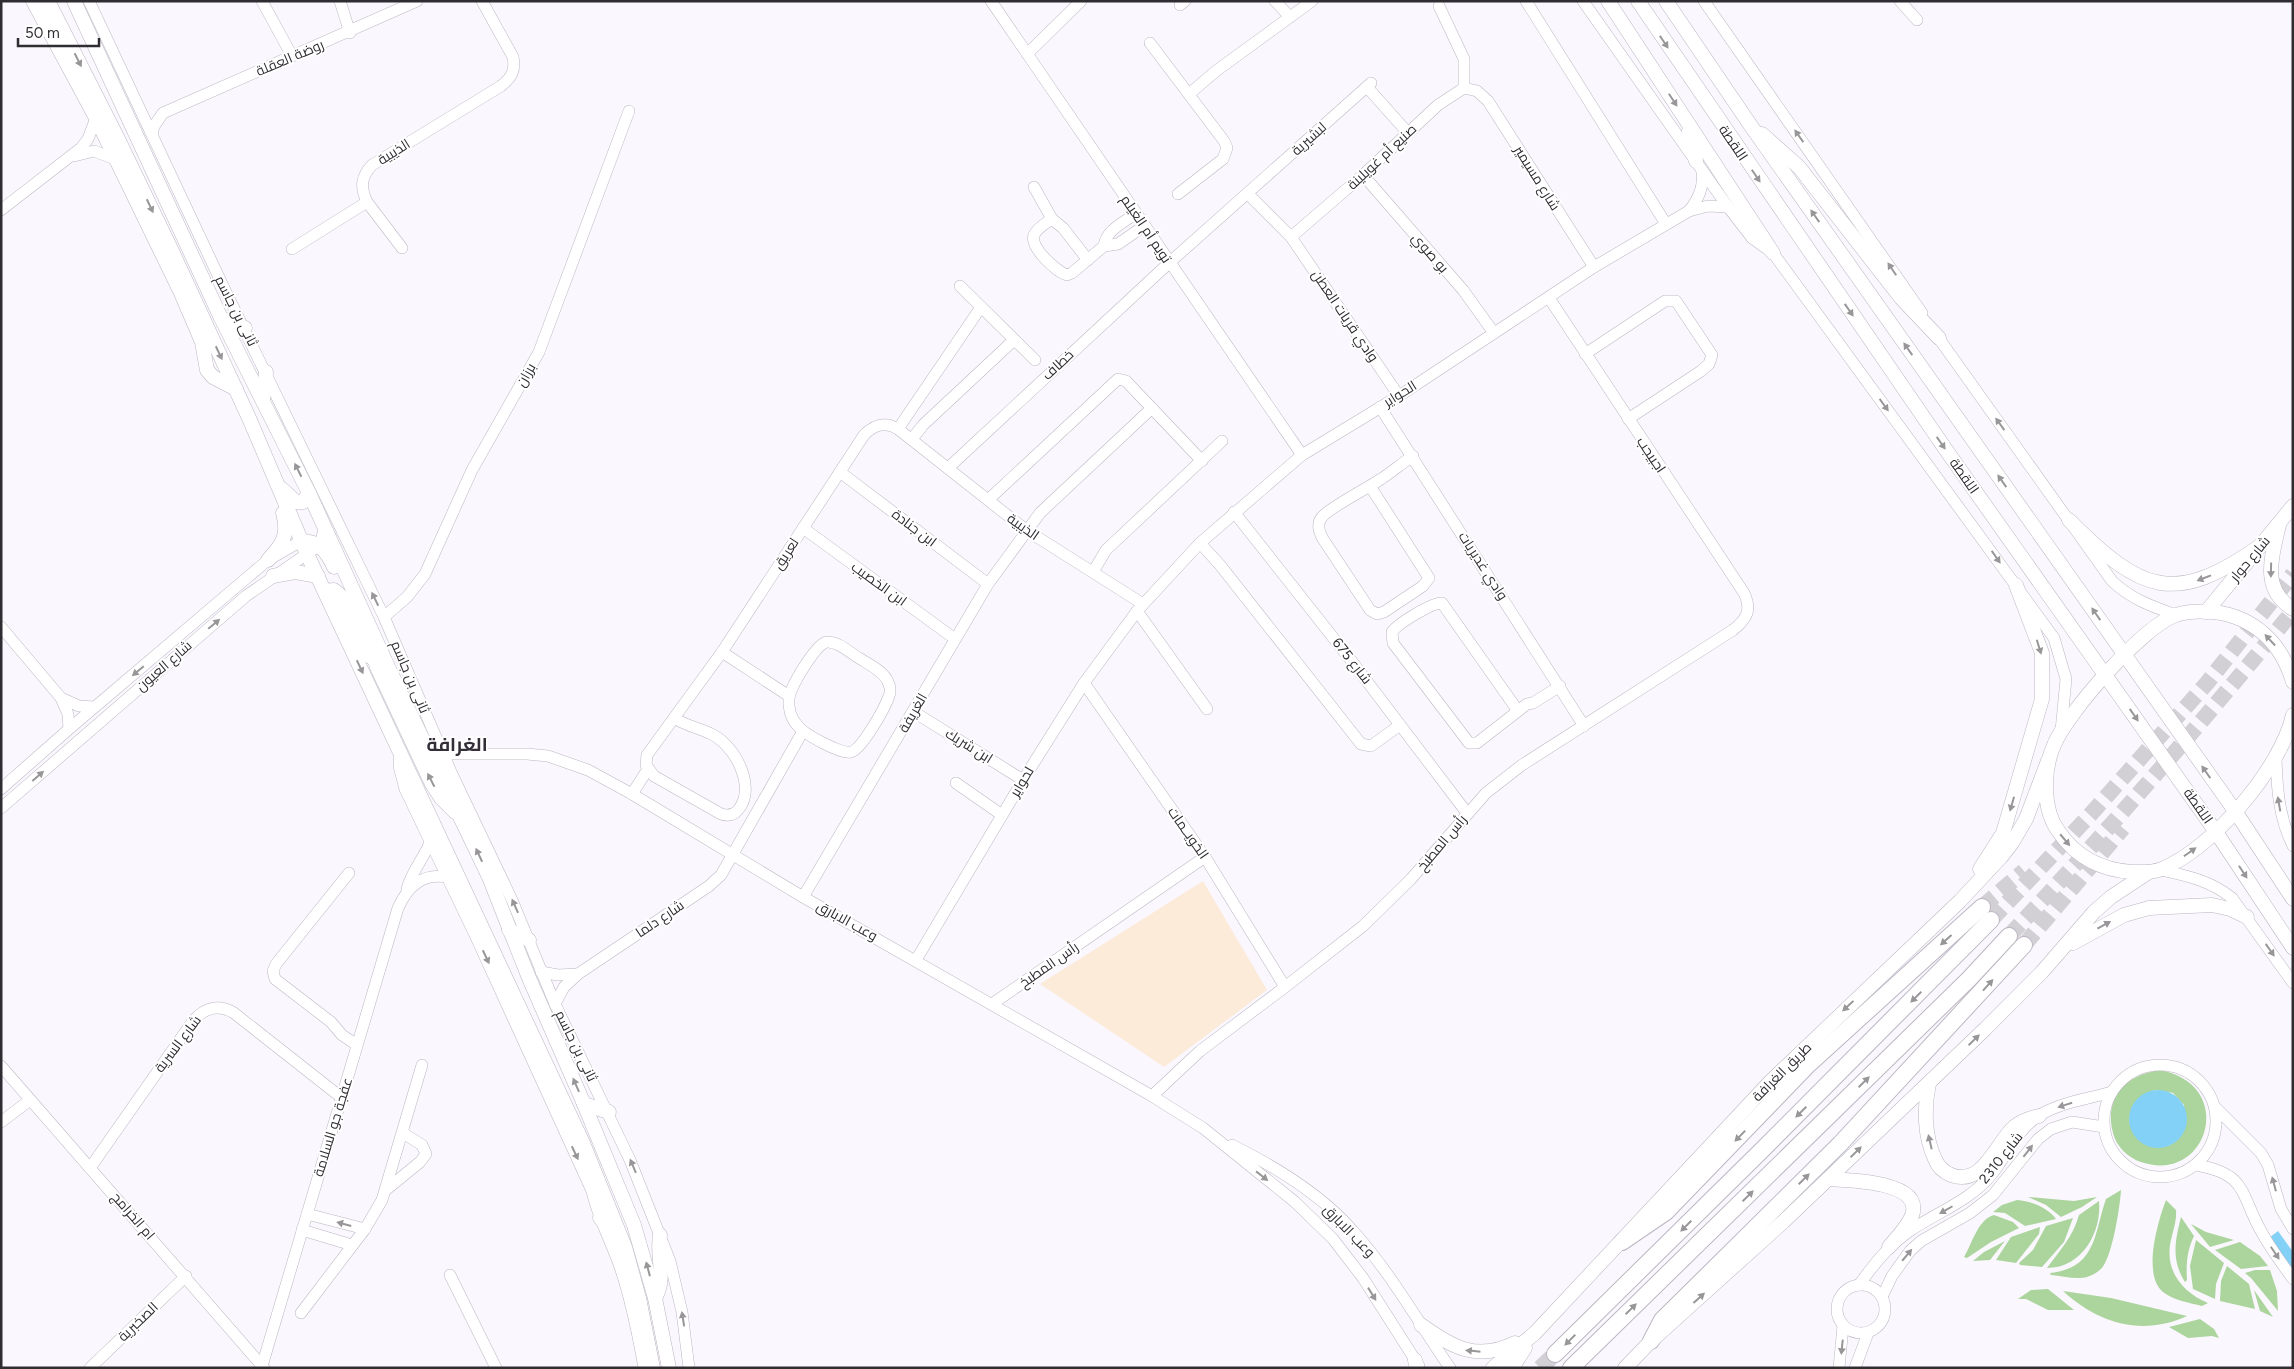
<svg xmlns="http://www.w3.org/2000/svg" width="2294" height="1369" viewBox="0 0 2294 1369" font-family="Figtree,Cairo,sans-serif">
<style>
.education{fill:#fdebda}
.green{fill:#acd49d;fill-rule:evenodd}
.water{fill:#84d1f7}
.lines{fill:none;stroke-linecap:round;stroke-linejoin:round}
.highway-tunnel{stroke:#d2cfd5;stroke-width:16;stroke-dasharray:16 8;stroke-linecap:butt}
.minor-casing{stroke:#bcb6c2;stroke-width:12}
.major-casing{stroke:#bcb6c2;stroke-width:15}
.highway-casing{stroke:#bcb6c2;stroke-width:18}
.minor{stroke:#fff;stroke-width:11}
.major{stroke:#fff;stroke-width:14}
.highway{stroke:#fff;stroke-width:16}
.oneway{fill:#989698}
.labels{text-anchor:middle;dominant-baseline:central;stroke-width:4;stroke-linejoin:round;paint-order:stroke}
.street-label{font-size:14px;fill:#302d32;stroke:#fff}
.district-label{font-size:19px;font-weight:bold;fill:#332e37;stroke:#fff}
</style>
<rect width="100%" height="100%" fill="#faf7fe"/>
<!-- education -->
<polygon class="education" points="1203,881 1267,990 1164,1067 1040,984"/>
<!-- green -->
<g class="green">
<path d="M2160 1070C2238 1085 2208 1185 2141 1162 2128 1158 2116 1146 2113 1133 2104 1097 2125 1075 2160 1070ZM2156 1090 2173 1093 2184 1105 2171 1145C2130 1158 2113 1100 2156 1090Z"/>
<path d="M2121 1190C2120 1207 2113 1249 2105 1263 2102 1270 2094 1275 2087 1277 2076 1280 2062 1276 2051 1275L2050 1273C2097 1268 2094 1233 2106 1199Z"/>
<polygon points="2028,1197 2074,1201 2097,1197 2082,1207 2061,1217 2046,1205"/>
<path d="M2017 1200C2031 1201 2048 1208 2056 1219L2025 1226 2005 1213 1993 1212 2002 1205Z"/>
<path d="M2166 1200 2176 1210C2177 1222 2172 1233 2170 1245 2166 1273 2184 1293 2208 1303L2202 1306C2190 1303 2173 1300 2163 1292 2142 1275 2158 1221 2166 1200Z"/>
<path d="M2099 1201C2102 1232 2082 1268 2047 1268 2060 1250 2073 1237 2079 1215Z"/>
<path d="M1994 1215 2013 1222 2019 1228 1991 1242 1967 1258 1964 1257C1972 1244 1978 1219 1994 1215Z"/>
<path d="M2181 1217 2194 1236C2187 1250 2186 1265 2187 1280L2185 1282C2171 1260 2175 1241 2181 1217Z"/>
<polygon points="2073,1218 2064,1242 2042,1267 2020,1265 2019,1263 2033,1250 2046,1226"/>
<polygon points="2191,1224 2206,1232 2234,1240 2210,1247"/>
<polygon points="2040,1227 2039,1234 2016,1263 1996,1260 2011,1237"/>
<polygon points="2196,1240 2224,1263 2216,1284 2215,1299 2193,1289 2190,1266"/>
<polygon points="2005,1241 1990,1260 1973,1261 1984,1252"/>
<polygon points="2240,1242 2260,1256 2268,1266 2241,1269 2215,1250"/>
<polygon points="2227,1266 2249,1284 2255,1309 2220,1301 2221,1281"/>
<polygon points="2255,1270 2270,1270 2277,1291 2278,1311 2251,1278 2245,1273"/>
<polygon points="2048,1289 2074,1310 2048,1310 2026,1299 2018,1299 2031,1290"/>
<polygon points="2254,1290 2273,1317 2260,1311"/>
<path d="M2063 1291 2111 1298 2187 1316C2141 1337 2098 1323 2063 1291Z"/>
<polygon points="2200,1319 2214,1329 2219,1338 2212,1336 2188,1338 2169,1327"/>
</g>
<!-- water -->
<g class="water">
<circle cx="2158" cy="1119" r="29"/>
<polygon points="2278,1231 2293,1252 2293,1273 2269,1238"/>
</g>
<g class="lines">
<!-- highway-tunnel -->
<g class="highway-tunnel">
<polyline points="1982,907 2024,871"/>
<polyline points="1991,920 2090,815 2207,683 2293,574"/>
<path d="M2009 936C2108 831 2202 723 2293 611"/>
<polyline points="2024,945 2123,828"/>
<polyline points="1540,1368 1555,1354"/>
</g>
<defs>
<g id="minor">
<polyline points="89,1 224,288 384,617 451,772 512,900 555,1004 630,1160 670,1261 682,1312 689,1368"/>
<polyline points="262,1 292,56"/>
<polyline points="340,1 350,33"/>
<polyline points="991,1 1302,455"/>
<polyline points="1275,1 1290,17"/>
<polyline points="1526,1 1666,224"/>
<polyline points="1583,1 1728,207 1752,238 1773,253 2054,638 2066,679 2061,731"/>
<polyline points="1704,1 1922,313"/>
<polyline points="1900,1 1917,20"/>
<polyline points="1180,5 1185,1"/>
<polyline points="1439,6 1464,59 1464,88"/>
<polyline points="1150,43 1224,141 1227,148 1223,159 1178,194"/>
<polyline points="1027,54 1081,1"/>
<polyline points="1367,87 1408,133"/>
<polyline points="1189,94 1216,71 1312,1"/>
<polyline points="152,134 154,126 163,113 417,1"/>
<polyline points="74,156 94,151 115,159"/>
<polyline points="1363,175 1463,290 1494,333"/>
<polyline points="1034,187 1052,219"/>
<polyline points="1248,194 1291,237 1399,396"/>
<polyline points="1,210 81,148 88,139 96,118"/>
<path d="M1689 211C1699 198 1704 187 1702 170"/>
<polyline points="1291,237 1363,175 1438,105 1464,88 1477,91 1488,101 1594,267"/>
<path d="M1104 246C1106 230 1123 223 1135 214"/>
<path d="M402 248 367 202C360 187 361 177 372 165L501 86C511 78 516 71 513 57L482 1"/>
<polyline points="292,249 367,202"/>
<path d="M1088 260 1063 228 1052 219C1046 223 1037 228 1034 235 1029 247 1057 272 1067 275L1072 273 1104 246 1118 244 1144 226"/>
<polyline points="960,286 1035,360"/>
<path d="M1935 333 2112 581C2131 599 2151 606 2176 615"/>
<polyline points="1585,354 1665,301 1676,301 1712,355 1709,364 1701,371 1628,419"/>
<polyline points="1380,407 1584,726"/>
<polyline points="898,429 981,307"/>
<polyline points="912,439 923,425 1014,340"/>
<polyline points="948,468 1169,263 1371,83"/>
<polyline points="840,472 988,584"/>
<path d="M1370 486 1429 578 1423 586 1384 612 1377 614 1370 610 1323 539C1319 532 1316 524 1322 517 1330 507 1368 488 1381 479 1392 472 1402 463 1413 456"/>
<polyline points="988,500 1118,379 1126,381 1202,461"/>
<polyline points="1234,512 1350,659 1467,813"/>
<polyline points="803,528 955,639"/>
<polyline points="1200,543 1220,565 1361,744 1371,746 1400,725"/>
<polyline points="1093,572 1106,550 1222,441"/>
<polyline points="1137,611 1207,709"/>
<polyline points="384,617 407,597 425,574 472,470 539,352 629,111"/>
<polyline points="1,627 61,698 68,714 69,729"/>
<path d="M826 642C838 641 849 652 859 658 868 664 884 671 888 682 890 686 891 692 889 696 885 708 862 749 851 752 842 755 804 734 798 726 791 719 788 708 789 698 791 686 814 647 826 642Z"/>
<polyline points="722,652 789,696"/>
<polyline points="1084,683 1205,857 1285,987"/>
<polyline points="61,698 79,706 94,707"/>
<path d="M1518 711 1442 603C1433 602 1397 624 1392 632L1393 643 1469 743H1477L1527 704 1533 703 1560 686"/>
<polyline points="914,712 1023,780"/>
<path d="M674 718C691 729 711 729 725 744 741 760 754 791 738 810 733 816 727 816 721 814L654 776 646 765 647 755 722 652 864 435C874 425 885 421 898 429L1026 530 1143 604"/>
<path d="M400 753 399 766 405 789 476 937 592 1191C598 1218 611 1241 620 1267 631 1299 638 1334 644 1368"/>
<polyline points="443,754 527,754 548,756 588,770 632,794 803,897 1152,1096 1203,1128 1295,1202 1333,1239 1363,1278 1419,1366"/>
<path d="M2276 759C2277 789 2279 818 2293 846"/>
<polyline points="956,783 1002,815"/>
<polyline points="1,789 69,729 249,576 268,560 301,541"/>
<polyline points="632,794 648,769"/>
<polyline points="1,808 246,596 314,549 321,540 325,527"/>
<path d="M2161 870C2187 876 2210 880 2232 898L2293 983"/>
<polyline points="349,873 276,964 273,971 275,979 331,1022 342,1035 357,1045"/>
<path d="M407 889C411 872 425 857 431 840"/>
<polyline points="803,897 988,584 1040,513 1152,408"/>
<polyline points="916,960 1023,780 1084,683 1137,611 1200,543 1302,455 1399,396 1594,267 1689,211 1708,206 1728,207"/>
<polyline points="541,972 558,975 578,974"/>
<polyline points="555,1004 564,987 578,974 709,886 721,875 803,731"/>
<polyline points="992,1004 1205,857"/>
<circle cx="2160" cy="1121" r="56"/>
<polyline points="1,1066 264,1368"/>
<path d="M1152 1096 1200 1051 1285 987 1363 926 1411 879 1486 793 1522 765 1733 630C1747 619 1752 610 1744 593L1549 298"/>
<polyline points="2215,1107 2261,1153 2268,1165 2281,1209 2293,1229"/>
<polyline points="1,1122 30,1100"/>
<path d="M1232 1145C1276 1167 1321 1194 1353 1231 1391 1273 1418 1322 1450 1368"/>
<path d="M2196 1165C2248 1174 2240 1194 2261 1231 2270 1248 2282 1264 2293 1279"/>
<path d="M90 1168 193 1021C205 1007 219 1004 234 1013L342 1098"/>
<polyline points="387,1189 420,1162 426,1154 422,1145 403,1133"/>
<polyline points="307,1214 365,1229"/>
<polyline points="302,1230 352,1245"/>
<polyline points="450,1275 496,1368"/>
<circle cx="1861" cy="1309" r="24"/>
<path d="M1859 1285C1874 1264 1889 1245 1911 1230 1938 1212 1971 1200 1992 1174 2008 1154 2017 1129 2040 1115 2062 1102 2088 1099 2112 1092"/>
<polyline points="1882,1297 1892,1276 1910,1251 1921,1241 1970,1213 1993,1195 2038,1139 2051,1129 2072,1122 2104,1127"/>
<polyline points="301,1313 365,1229 382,1200 422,1065"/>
<path d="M262 1366 398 908C408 886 422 873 448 877"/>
<polyline points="90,1368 186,1276"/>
<polyline points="1839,1368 1843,1326"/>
<polyline points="1855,1368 1868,1333"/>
</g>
<g id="major">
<polyline points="33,1 96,118 181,293 202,342 207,370 213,377 236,389"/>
<polyline points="48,1 119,141 171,249 249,418 307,554 583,1143 625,1247 639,1298 653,1368"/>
<polyline points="74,1 221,318 309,493 389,669 489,877 529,978 584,1104 634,1225 655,1298 669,1368"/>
<polyline points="1608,1 1773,253"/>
<polyline points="1638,1 1944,447 2216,832 2293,948"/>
<polyline points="1666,1 1751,126 2235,811 2293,899"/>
<polyline points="1689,131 1696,161"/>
<polyline points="1762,134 1799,167 1901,298 1939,338"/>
<polyline points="221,318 245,328"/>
<polyline points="263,401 266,372"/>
<polyline points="282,489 296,502 303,502 309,493"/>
<path d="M2069 520C2141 592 2174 607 2261 545"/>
<path d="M2279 525C2272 556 2260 589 2293 609"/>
<path d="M301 541C319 541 327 552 334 567"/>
<path d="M268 560C283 544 289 535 283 513"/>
<polyline points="273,576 295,572 318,576"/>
<polyline points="325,591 334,590 341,596 370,657"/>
<polyline points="2206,612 2293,506"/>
<polyline points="370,646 377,667 432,784 441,798 455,812"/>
<path d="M2293 682C2282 644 2255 617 2214 612 2202 611 2187 611 2176 615 2143 626 2067 713 2054 745 2043 770 2042 810 2059 832 2077 858 2101 870 2132 872 2142 872 2152 873 2162 869 2213 848 2281 768 2293 715"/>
<polyline points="1980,869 2003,833 2042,699 2042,653 2016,585"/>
<polyline points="509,930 529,940"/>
<polyline points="2073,943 2124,915 2149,908 2212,905 2230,909 2247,917"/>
<path d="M1929 1083C1924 1107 1924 1136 1935 1159 1938 1167 1944 1172 1951 1175 1983 1187 1996 1143 2014 1127 2021 1121 2030 1118 2039 1116"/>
<polyline points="584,1104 609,1112"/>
<path d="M1828 1179C1848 1180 1919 1181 1913 1212 1910 1225 1897 1237 1889 1247"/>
<polyline points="600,1218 617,1238"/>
<path d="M655 1298C667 1277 656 1257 660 1235"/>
<path d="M1421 1325C1453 1347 1476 1362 1515 1343"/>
<polyline points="1415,1360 1417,1368"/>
<polyline points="1493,1368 1535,1333 1771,1081 1960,901 2001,857 2012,843 2026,819 2048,761"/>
<polyline points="1512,1368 1525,1348"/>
<polyline points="1625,1368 1651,1341 1783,1222 1985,1029 2042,972 2094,912 2111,897 2149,872"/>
</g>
<g id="highway">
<polyline points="1622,1242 1666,1212 1809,1064 1982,907"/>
<polyline points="1651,1341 1662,1320 1840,1144 2024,945"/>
<polyline points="1555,1354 1761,1151 1991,920"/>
<polyline points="1571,1368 1969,979 2009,936"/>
</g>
</defs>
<!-- minor casing -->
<use href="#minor" class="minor-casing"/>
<!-- major casing -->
<use href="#major" class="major-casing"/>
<!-- highway casing -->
<use href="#highway" class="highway-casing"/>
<!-- minor -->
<use href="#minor" class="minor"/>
<!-- major -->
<use href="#major" class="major"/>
<!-- highway -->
<use href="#highway" class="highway"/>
</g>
<!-- one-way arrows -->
<defs><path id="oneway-solid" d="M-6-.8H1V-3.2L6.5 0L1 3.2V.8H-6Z" transform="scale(1.25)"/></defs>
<g class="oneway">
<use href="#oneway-solid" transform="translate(1664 42) rotate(56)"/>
<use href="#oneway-solid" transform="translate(78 60) rotate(63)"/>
<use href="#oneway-solid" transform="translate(1673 100) rotate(57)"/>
<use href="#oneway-solid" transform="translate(1799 136) rotate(-125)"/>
<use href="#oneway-solid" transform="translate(1756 176) rotate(56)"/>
<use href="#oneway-solid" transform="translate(150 206) rotate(65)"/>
<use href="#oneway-solid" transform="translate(1815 216) rotate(-125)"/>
<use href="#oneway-solid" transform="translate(1892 269) rotate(-124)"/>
<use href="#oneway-solid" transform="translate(1849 310) rotate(55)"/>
<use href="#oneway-solid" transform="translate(1908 349) rotate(-125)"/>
<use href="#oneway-solid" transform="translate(219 353) rotate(65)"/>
<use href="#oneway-solid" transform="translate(1884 405) rotate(54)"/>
<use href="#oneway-solid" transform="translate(2000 424) rotate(-126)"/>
<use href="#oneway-solid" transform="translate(1941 443) rotate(55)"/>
<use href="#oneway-solid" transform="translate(298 470) rotate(-117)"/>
<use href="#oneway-solid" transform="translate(2002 481) rotate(-125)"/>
<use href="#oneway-solid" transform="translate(1996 557) rotate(55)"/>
<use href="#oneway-solid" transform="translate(2271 570) rotate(91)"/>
<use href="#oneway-solid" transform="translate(2204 578) rotate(159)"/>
<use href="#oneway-solid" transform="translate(375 599) rotate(-116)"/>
<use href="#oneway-solid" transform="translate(2096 614) rotate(-125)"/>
<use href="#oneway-solid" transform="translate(214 624) rotate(-40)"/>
<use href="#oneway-solid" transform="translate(2270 640) rotate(-133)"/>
<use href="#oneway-solid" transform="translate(2039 647) rotate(73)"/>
<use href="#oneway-solid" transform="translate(360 667) rotate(65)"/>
<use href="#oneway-solid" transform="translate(138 671) rotate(140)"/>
<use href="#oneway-solid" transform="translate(2134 715) rotate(55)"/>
<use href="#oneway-solid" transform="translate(2206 772) rotate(-125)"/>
<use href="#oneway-solid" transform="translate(38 776) rotate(-41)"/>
<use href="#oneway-solid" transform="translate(431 780) rotate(-117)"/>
<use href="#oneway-solid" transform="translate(2012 804) rotate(106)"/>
<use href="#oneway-solid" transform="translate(2279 804) rotate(-100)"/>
<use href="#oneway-solid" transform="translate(2065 840) rotate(50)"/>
<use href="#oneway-solid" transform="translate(2190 852) rotate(-35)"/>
<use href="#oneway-solid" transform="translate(479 855) rotate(-115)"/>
<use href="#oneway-solid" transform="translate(2243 872) rotate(57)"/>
<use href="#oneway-solid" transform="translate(515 906) rotate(-114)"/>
<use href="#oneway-solid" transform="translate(2104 925) rotate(-29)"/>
<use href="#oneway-solid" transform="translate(1946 940) rotate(138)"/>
<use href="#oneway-solid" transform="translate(2270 950) rotate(55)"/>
<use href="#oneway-solid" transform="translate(486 957) rotate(65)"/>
<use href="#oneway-solid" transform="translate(1988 985) rotate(-48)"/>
<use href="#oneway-solid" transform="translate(1916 997) rotate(135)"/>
<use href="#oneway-solid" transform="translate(1848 1006) rotate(137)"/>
<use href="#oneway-solid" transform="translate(1974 1040) rotate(-44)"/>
<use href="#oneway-solid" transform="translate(1864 1082) rotate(-44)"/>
<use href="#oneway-solid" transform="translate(576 1085) rotate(-114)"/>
<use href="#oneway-solid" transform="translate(2065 1105) rotate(162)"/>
<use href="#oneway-solid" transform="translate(1801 1112) rotate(135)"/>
<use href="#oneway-solid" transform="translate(1740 1136) rotate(134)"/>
<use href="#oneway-solid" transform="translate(1930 1142) rotate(-103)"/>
<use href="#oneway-solid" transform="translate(2028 1151) rotate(-52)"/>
<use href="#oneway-solid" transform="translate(1856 1152) rotate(-44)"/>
<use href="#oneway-solid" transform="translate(575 1153) rotate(65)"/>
<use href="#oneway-solid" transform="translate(633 1166) rotate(-113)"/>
<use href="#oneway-solid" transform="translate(1262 1176) rotate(38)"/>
<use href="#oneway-solid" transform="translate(1804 1179) rotate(-45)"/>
<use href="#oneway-solid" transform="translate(2274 1184) rotate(-105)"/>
<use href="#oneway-solid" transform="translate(1748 1196) rotate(-44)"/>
<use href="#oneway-solid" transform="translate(1946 1210) rotate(150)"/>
<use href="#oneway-solid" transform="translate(344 1224) rotate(-165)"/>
<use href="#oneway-solid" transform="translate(1686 1226) rotate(135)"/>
<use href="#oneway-solid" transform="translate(2275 1253) rotate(56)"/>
<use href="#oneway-solid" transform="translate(1907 1255) rotate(-50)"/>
<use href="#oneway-solid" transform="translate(648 1269) rotate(-105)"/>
<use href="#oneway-solid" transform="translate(1372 1294) rotate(58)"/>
<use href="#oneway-solid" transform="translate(1699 1298) rotate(-42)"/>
<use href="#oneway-solid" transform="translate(1631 1309) rotate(-44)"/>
<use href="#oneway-solid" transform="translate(683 1319) rotate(-99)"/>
<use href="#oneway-solid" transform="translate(1570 1340) rotate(135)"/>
<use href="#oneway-solid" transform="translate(1842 1347) rotate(96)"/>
<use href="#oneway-solid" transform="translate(1473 1351) rotate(-174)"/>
</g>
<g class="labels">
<!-- street labels -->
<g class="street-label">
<text transform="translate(290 58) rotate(-23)">روضة العقلة</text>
<text transform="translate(1309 139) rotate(-42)">لبشيرية</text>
<text transform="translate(1733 143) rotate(56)">اللقطة</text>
<text transform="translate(394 152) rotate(-32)">الذيبية</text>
<text transform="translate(1382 157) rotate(-43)">صنيع أم غويلينة</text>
<text transform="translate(1537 178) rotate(58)">شارع مسيمير</text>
<text transform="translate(1146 229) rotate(56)">تويم أم الغيلم</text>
<text transform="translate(1430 253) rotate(49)">بو صوي</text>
<text transform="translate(236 311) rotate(63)">ثانى بن جاسم</text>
<text transform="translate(1345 316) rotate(56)">وادي قريات العطن</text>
<text transform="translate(1058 365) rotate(-43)">خطاف</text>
<text transform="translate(526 375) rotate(-60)">برزان</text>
<text transform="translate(1400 394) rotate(-32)">الحواير</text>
<text transform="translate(1651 455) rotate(56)">اجبيجب</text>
<text transform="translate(1964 476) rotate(55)">اللقطة</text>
<text transform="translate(1023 527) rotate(35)">الذيبية</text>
<text transform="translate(914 528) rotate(37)">ابن جنادة</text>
<text transform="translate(786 554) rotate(-57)">لعريق</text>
<text transform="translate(2250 559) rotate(-50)">شارع حوار</text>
<text transform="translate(1483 566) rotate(57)">وادي غديريات</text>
<text transform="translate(879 584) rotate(36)">ابن الخصيب</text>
<text transform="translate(1352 661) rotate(52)">شارع 675</text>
<text transform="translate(164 666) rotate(-41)">شارع العيون</text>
<text transform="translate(410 677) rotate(67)">ثانى بن جاسم</text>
<text transform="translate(913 713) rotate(-60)">الغريفة</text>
<text transform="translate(969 746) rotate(32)">ابن شريك</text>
<text transform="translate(1022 782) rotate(-59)">لحواير</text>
<text transform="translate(2198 806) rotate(55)">اللقطة</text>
<text transform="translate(1188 833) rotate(55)">الخويــمات</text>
<text transform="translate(1442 843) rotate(-50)">رأس المطبخ</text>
<text transform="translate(660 919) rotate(-34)">شارع دلما</text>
<text transform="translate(847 921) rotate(29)">وعب الابارق</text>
<text transform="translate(1049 965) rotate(-35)">رأس المطبخ</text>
<text transform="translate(178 1044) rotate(-53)">شارع السرية</text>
<text transform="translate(576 1046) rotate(64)">ثانى بن جاسم</text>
<text transform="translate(1782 1072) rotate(-45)">طريق الغرافة</text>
<text transform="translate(333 1127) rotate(-73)">عفجة جو السلامة</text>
<text transform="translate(2001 1158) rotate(-52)">شارع 2310</text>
<text transform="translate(133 1216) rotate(49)">ام الخرامج</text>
<text transform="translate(1349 1231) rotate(46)">وعب الابارق</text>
<text transform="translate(138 1322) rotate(-44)">الصخبرية</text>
</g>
<!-- district labels -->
<g class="district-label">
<text x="457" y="744">الغرافة</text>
</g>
</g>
<!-- border -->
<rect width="2294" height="1369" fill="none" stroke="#302d32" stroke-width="5"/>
<!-- scale -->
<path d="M18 38v8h81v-8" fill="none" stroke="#302d32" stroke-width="2.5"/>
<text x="25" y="38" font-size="15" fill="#302d32" stroke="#ffffff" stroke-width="4" paint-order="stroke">50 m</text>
</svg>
